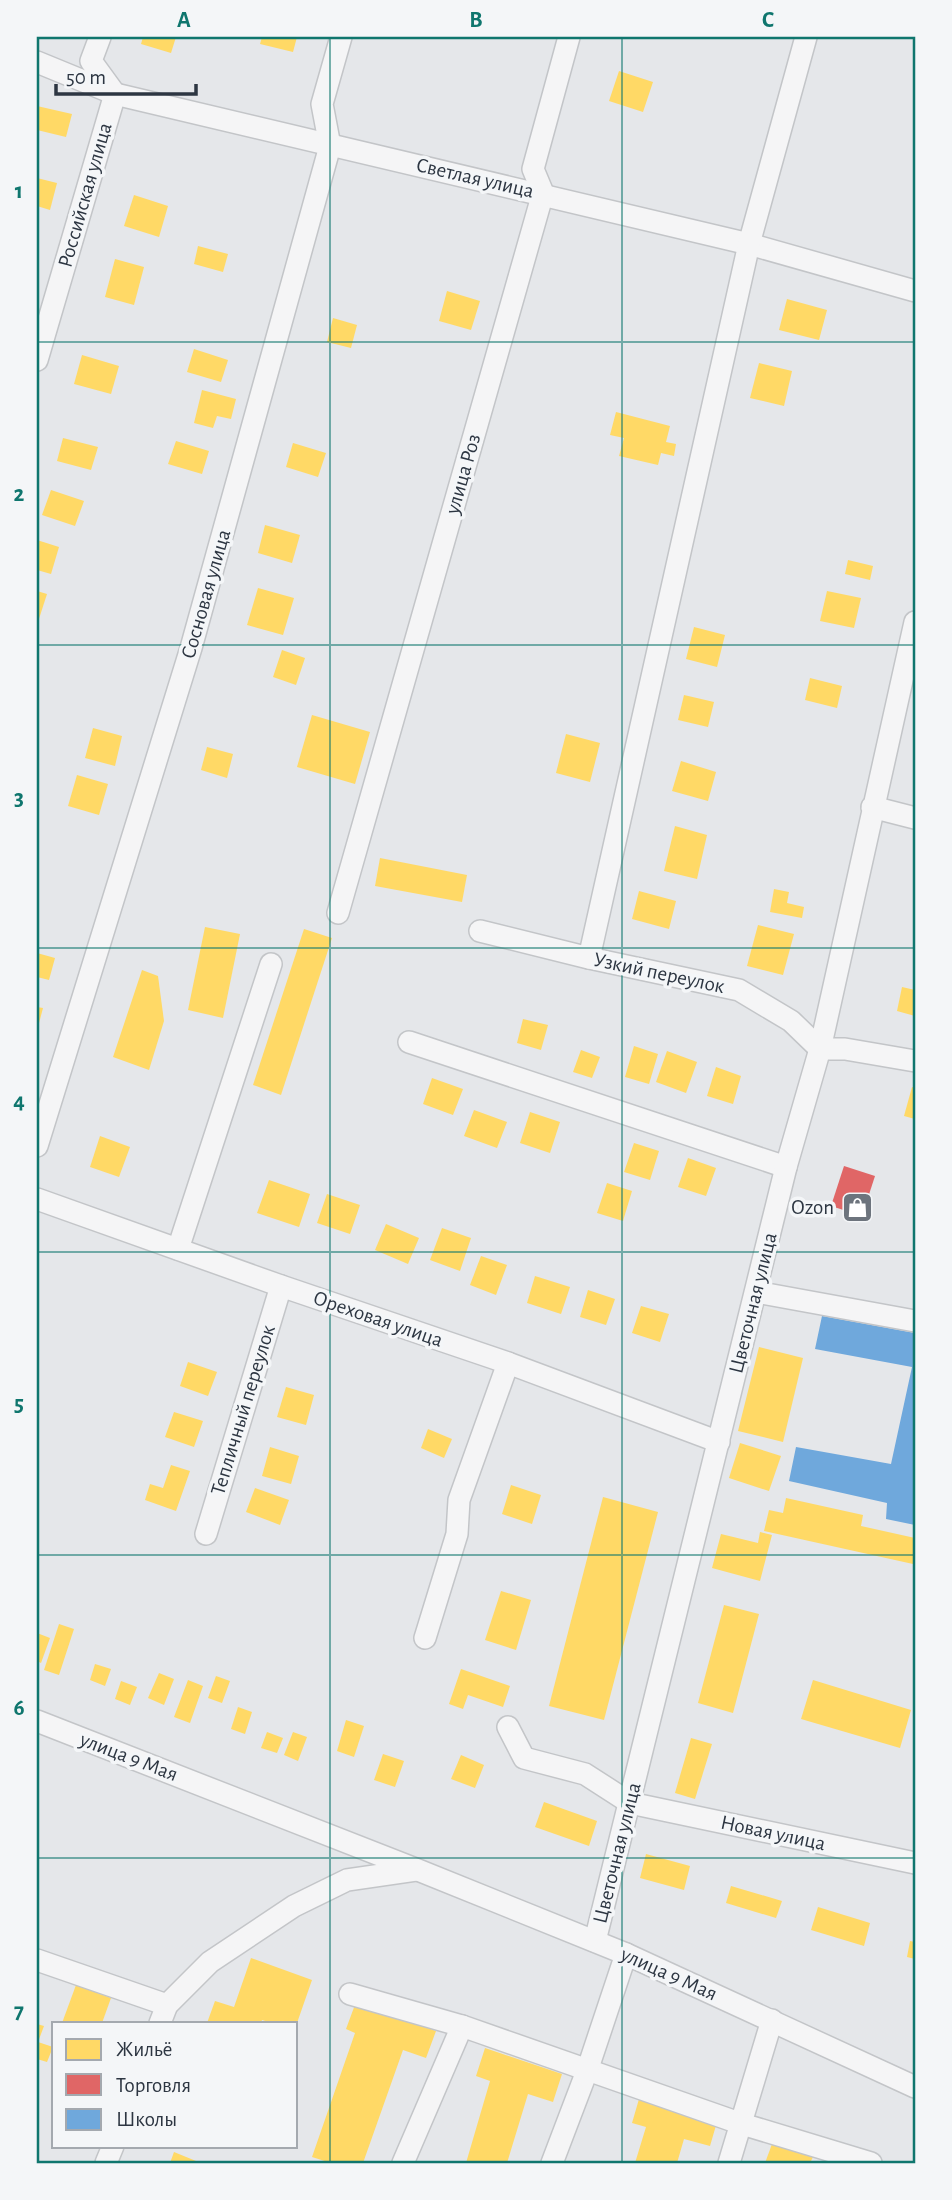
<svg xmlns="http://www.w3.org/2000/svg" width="952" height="2200" viewBox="0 0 952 2200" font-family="'Alegreya Sans',sans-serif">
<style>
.homes{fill:#ffd966}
.shops{fill:#e06666}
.schools{fill:#6fa8dc}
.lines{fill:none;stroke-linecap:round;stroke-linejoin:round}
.minor-casing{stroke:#c3c5c8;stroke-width:24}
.minor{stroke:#f5f5f6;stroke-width:21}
.grid{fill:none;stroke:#0f766e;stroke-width:2;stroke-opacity:0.55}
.labels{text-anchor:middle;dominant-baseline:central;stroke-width:7;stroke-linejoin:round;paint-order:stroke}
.street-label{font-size:21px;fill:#2d3642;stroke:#f4f6f8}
.poi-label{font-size:21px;fill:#2d3642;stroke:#f4f6f8;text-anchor:end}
.neatline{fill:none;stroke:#0f766e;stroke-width:2.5}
.grid-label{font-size:23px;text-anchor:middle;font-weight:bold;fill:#0f766e}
</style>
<rect width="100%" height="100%" fill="#e5e7ea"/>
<!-- homes -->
<g class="homes">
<polygon points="143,37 176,37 171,53 141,44"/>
<polygon points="262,37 297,37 293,52 260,44"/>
<polygon points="619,71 653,82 643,112 609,101"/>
<polygon points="37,106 72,114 66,137 37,130"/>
<polygon points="37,178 57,183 50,210 37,206"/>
<polygon points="134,195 168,206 159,237 124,226"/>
<polygon points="198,246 228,254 223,272 194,264"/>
<polygon points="115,259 144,267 134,305 105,297"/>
<polygon points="447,291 480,301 471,330 439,321"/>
<polygon points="787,299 827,310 819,340 779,330"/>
<polygon points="333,318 357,325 351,348 327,342"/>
<polygon points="194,349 228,360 221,382 187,372"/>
<polygon points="82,355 119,366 111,394 74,384"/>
<polygon points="759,363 792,371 784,406 750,398"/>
<polygon points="202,390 236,399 231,419 217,416 213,428 194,423"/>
<polygon points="616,412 670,426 666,442 676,444 674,456 661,453 658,465 619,456 624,438 610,435"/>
<polygon points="63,438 98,447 91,470 57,461"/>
<polygon points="176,441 209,451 202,474 168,464"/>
<polygon points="293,443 326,453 318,477 286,467"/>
<polygon points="51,490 84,501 75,526 42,515"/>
<polygon points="265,525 300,535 292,563 258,553"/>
<polygon points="37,540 59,547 51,574 37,570"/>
<polygon points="848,560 873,566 870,580 845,574"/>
<polygon points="258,588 294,598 283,635 247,625"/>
<polygon points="37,591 47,594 37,625"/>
<polygon points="827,591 861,598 854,628 820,621"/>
<polygon points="694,627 725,635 717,667 686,659"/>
<polygon points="282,650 305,658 296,685 273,677"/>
<polygon points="810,678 842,686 837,708 805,700"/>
<polygon points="684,695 714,702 708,727 678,720"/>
<polygon points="312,715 370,732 355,784 297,767"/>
<polygon points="93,728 122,736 115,766 85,758"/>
<polygon points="566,734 600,743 590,782 556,773"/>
<polygon points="207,747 233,754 227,778 201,770"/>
<polygon points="681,761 716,772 708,801 672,791"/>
<polygon points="77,775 108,784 99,815 68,806"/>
<polygon points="675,826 707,835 697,879 664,871"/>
<polygon points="380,858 467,875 462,902 375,886"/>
<polygon points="774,889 789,892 787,903 804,907 802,918 770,912"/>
<polygon points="639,891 676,901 669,929 632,919"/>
<polygon points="758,925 794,934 783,975 747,966"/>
<polygon points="205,927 240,934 223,1018 188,1010"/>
<polygon points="304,929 332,938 281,1095 253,1085"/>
<polygon points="37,953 55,958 49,980 37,977"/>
<polygon points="142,970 158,976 164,1021 149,1070 113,1057"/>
<polygon points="902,987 915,990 915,1016 897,1011"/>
<polygon points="37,1007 43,1008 38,1027 37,1027"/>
<polygon points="523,1019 548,1025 541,1050 517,1043"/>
<polygon points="634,1046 658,1054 649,1084 625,1077"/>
<polygon points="581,1050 600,1057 592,1078 573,1072"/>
<polygon points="667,1051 697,1062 686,1093 656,1082"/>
<polygon points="716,1067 741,1076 733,1104 707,1096"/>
<polygon points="432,1078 463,1089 453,1115 423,1104"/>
<polygon points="912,1087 915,1088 915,1119 904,1116"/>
<polygon points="474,1110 507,1122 497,1148 464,1136"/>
<polygon points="530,1112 560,1122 550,1153 520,1143"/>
<polygon points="100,1136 130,1147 119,1177 90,1167"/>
<polygon points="634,1143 659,1151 650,1180 624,1172"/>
<polygon points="688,1158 716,1168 706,1196 678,1187"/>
<polygon points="269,1180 310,1194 299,1227 257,1213"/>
<polygon points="607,1183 632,1191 623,1221 597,1213"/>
<polygon points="327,1194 360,1205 350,1234 317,1223"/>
<polygon points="386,1224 419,1238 408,1264 375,1250"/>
<polygon points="442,1228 471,1238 460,1271 430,1260"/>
<polygon points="481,1256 507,1265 496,1295 470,1285"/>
<polygon points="535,1276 570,1287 561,1314 527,1303"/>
<polygon points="588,1290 615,1299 606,1325 580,1317"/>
<polygon points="641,1306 669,1314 660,1342 632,1333"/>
<polygon points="759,1347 803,1358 783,1442 738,1431"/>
<polygon points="188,1362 217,1372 208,1396 180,1386"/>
<polygon points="286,1387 314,1395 306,1425 277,1417"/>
<polygon points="174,1412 203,1421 194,1447 165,1437"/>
<polygon points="428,1429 452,1439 444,1458 421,1448"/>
<polygon points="740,1443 781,1456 769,1491 729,1478"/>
<polygon points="270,1447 299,1456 291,1484 262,1476"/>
<polygon points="171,1465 190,1471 176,1511 145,1500 150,1484 163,1488"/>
<polygon points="511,1485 541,1495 532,1524 502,1514"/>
<polygon points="255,1488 289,1500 280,1525 246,1512"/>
<polygon points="603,1497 658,1512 604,1720 549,1706"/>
<polygon points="786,1498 863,1515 861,1526 915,1538 913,1564 764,1531 769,1510 783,1513"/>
<polygon points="760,1532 772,1535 760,1581 712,1568 721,1534 758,1543"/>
<polygon points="501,1591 531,1600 516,1650 485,1640"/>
<polygon points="724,1605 759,1614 733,1713 698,1703"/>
<polygon points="59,1624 74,1629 59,1675 44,1670"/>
<polygon points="37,1633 50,1638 41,1663 37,1661"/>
<polygon points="95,1664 111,1669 105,1686 90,1680"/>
<polygon points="461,1669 510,1686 503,1707 468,1695 463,1709 449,1704"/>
<polygon points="159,1673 174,1679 164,1705 148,1698"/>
<polygon points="216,1676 230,1681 222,1703 208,1698"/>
<polygon points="188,1680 203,1686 190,1723 174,1717"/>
<polygon points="813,1680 911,1710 900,1748 801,1719"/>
<polygon points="121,1681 137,1687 130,1705 115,1699"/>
<polygon points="238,1707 252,1712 245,1734 231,1729"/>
<polygon points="346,1720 364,1726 354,1757 337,1751"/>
<polygon points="267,1732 283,1738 277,1753 261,1748"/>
<polygon points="293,1732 307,1737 298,1761 284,1755"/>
<polygon points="691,1738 712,1744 695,1799 675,1793"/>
<polygon points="383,1754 404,1761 395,1787 374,1780"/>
<polygon points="461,1755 484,1765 475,1788 451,1779"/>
<polygon points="544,1802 597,1821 589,1846 535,1827"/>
<polygon points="646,1854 690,1866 684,1890 640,1878"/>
<polygon points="731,1886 782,1901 776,1918 726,1903"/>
<polygon points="818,1907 870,1923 864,1946 811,1930"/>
<polygon points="910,1941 915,1942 915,1959 907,1957"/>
<polygon points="251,1958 312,1980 297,2023 272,2023 262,2020 261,2023 207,2023 215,2001 234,2007"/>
<polygon points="76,1985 111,1998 102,2023 62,2023"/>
<polygon points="356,2002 436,2031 426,2058 403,2050 363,2163 331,2163 312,2157 355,2033 346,2029"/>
<polygon points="37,2024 44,2026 38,2042 53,2047 47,2062 37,2059"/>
<polygon points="485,2048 562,2074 553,2102 528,2094 507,2163 466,2163 490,2081 476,2076"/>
<polygon points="639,2099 717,2122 710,2146 684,2139 677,2163 635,2163 646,2127 632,2123"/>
<polygon points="772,2144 813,2157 810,2163 765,2163"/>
<polygon points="174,2152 196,2161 195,2163 170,2163"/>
</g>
<!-- shops -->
<polygon class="shops" points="844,1166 875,1176 862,1216 831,1206"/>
<!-- schools -->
<polygon class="schools" points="822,1316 915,1333 915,1525 886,1519 887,1503 789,1481 796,1447 891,1464 912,1367 815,1349"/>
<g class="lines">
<defs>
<g id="minor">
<polyline points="37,62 115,94 749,244 915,291"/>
<polyline points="37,360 115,94 91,61 100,37"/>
<polyline points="872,807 915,818"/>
<polyline points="338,913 543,193 533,169 569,37"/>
<polyline points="480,931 589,958 739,990 791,1021 820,1049 845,1049 915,1061"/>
<polyline points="589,958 749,244 806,37"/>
<polyline points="409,1042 786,1167"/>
<polyline points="37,1146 191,648 330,146 322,104 341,37"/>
<polyline points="37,1199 281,1286 508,1363 719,1442"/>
<polyline points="178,1249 271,964"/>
<polyline points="756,1292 915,1321"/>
<polyline points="206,1534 281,1286"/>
<polyline points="425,1638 457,1534 459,1500 508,1363"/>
<polyline points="37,1721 418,1870 626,1954 915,2087"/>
<polyline points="508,1727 524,1758 585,1774 630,1803 915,1863"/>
<polyline points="595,1941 786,1167 820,1049 915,622"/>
<polyline points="37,1960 167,2005"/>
<polyline points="350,1994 462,2026 742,2124 871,2163"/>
<polyline points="160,2023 167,2005 210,1962 294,1906 347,1880 416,1870"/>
<polyline points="106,2163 113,2146"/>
<polyline points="403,2163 462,2026"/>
<polyline points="552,2163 587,2071 626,1954"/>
<polyline points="729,2163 772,2020"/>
</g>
</defs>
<!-- minor casing -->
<use href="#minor" class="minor-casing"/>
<!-- minor -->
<use href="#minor" class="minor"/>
</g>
<!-- grid -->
<path class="grid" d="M330 37V2163M622 37V2163M37 342H915M37 645H915M37 948H915M37 1252H915M37 1555H915M37 1858H915"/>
<!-- icons -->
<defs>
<symbol id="shop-square" viewBox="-11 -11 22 22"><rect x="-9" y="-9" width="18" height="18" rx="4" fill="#6d747d" stroke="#f4f6f8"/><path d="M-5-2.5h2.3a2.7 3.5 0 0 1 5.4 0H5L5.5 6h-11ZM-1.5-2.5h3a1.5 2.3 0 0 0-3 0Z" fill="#fff"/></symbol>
</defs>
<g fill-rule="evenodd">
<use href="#shop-square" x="840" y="1190" width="35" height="35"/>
</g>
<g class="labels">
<!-- street labels -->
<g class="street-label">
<text transform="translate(475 178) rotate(13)">Светлая улица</text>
<text transform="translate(85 195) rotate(-74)">Российская улица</text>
<text transform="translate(463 474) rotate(-74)">улица Роз</text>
<text transform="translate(206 594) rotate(-74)">Сосновая улица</text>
<text transform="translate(659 973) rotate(12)">Узкий переулок</text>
<text transform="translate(753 1303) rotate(-76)">Цветочная улица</text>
<text transform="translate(378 1319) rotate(19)">Ореховая улица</text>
<text transform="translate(243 1410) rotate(-73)">Тепличный переулок</text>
<text transform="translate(129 1757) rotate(21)">улица 9 Мая</text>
<text transform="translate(773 1833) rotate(12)">Новая улица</text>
<text transform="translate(617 1853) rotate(-76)">Цветочная улица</text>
<text transform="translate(669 1974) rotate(24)">улица 9 Мая</text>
</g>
<!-- poi labels -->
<g class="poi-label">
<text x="834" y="1207">Ozon</text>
</g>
</g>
<!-- border -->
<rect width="952" height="2200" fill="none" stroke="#f4f6f8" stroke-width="77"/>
<!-- legend -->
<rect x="52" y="2022" width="245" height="126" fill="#f4f6f8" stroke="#a4a9af" stroke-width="2"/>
<rect x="66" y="2039" width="35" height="21" fill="#ffd966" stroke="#a4a9af" stroke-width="2"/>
<text x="116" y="2056" font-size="21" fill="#2d3642">Жильё</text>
<rect x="66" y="2074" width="35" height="21" fill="#e06666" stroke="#a4a9af" stroke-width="2"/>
<text x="116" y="2092" font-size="21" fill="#2d3642">Торговля</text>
<rect x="66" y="2109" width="35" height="21" fill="#6fa8dc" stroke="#a4a9af" stroke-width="2"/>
<text x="116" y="2126" font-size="21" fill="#2d3642">Школы</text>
<!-- scale -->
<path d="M56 84v10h140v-10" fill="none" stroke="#2d3642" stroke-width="3.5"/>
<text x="66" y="84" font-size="21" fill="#2d3642" stroke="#f4f6f8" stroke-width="5" paint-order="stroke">50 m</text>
<rect x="38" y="38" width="876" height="2124" class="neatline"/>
<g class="grid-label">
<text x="184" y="27">A</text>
<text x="476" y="27">B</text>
<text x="768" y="27">C</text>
<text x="19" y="198">1</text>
<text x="19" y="501">2</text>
<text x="19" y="805">3</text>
<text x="19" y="1108">4</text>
<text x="19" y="1411">5</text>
<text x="19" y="1715">6</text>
<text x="19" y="2018">7</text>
</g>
</svg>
